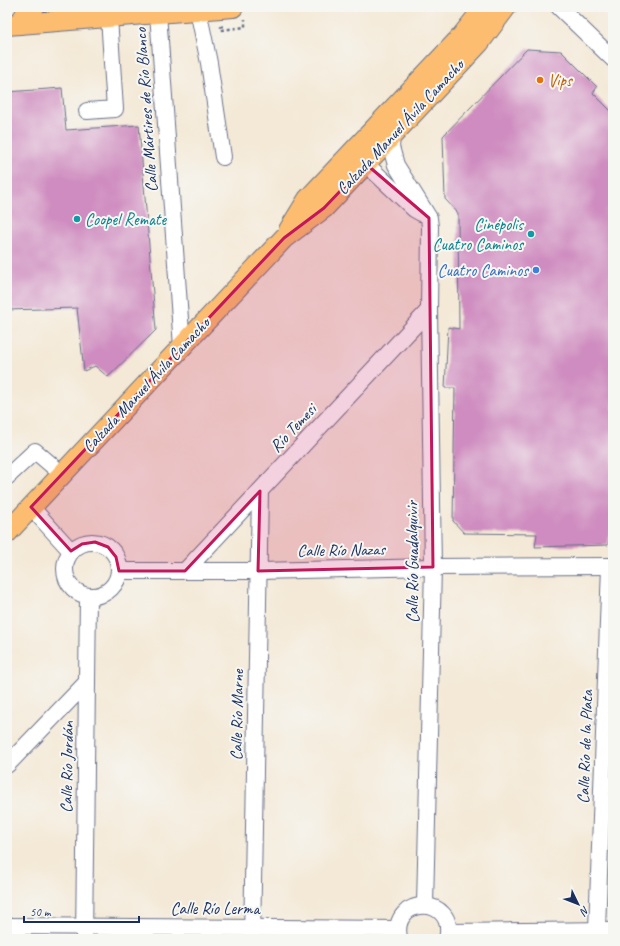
<svg xmlns="http://www.w3.org/2000/svg" width="620" height="946" viewBox="0 0 620 946" font-family="Caveat,sans-serif">
<style>
.building{fill:#cf8cc0}
.lines{fill:none;stroke-linecap:round;stroke-linejoin:round}
.minor-casing{stroke:#677088;stroke-width:18}
.major-casing{stroke:#677088;stroke-width:22}
.path{stroke:#677088;stroke-width:2.5;stroke-dasharray:3 3;stroke-linecap:butt}
.minor{stroke:#fff;stroke-width:16}
.major{stroke:#fcbd6f;stroke-width:20}
.marked{fill:#c2185b;fill-opacity:0.2;stroke:#c2185b;stroke-width:3;stroke-linejoin:round}
.food-dot{fill:#e8710a;stroke:#f6f6f2;stroke-width:1.5}
.culture-dot{fill:#0f9aa8;stroke:#f6f6f2;stroke-width:1.5}
.shop-dot{fill:#3f7fe0;stroke:#f6f6f2;stroke-width:1.5}
.labels{text-anchor:middle;dominant-baseline:central;stroke-width:4;stroke-linejoin:round;paint-order:stroke}
.food-label{font-size:17px;fill:#c56008;stroke:#f6f6f2;text-anchor:start}
.street-label{font-size:17px;fill:#1b2f5e;stroke:#f6f6f2}
.culture-label{font-size:17px;fill:#0d838f;stroke:#f6f6f2;text-anchor:start}
.shop-label{font-size:17px;fill:#366cbe;stroke:#f6f6f2;text-anchor:end}
</style>
<rect width="100%" height="100%" fill="#f6f6f2"/>
<filter id="ink" filterUnits="userSpaceOnUse"><feTurbulence type="fractalNoise" baseFrequency=".025" numOctaves="2"/><feDisplacementMap in="SourceGraphic" scale="8" xChannelSelector="R" yChannelSelector="G"/><feConvolveMatrix kernelMatrix="1 2 1 2 8 2 1 2 1" color-interpolation-filters="sRGB"/></filter>
<filter id="wash" filterUnits="userSpaceOnUse"><feTurbulence type="fractalNoise" baseFrequency=".012" numOctaves="4" result="noise"/><feDisplacementMap in="SourceGraphic" scale="16" xChannelSelector="R" yChannelSelector="G"/><feGaussianBlur stdDeviation="0.9" result="paint"/><feColorMatrix in="noise" values="0 0 0 0 0 0 0 0 0 0 0 0 0 0 0 0 0 1.4 0 .05"/><feComposite in="paint" operator="in"/></filter>
<g filter="url(#wash)">
<rect width="100%" height="100%" fill="#f4e9d7"/>
<g id="blocks">
<!-- building -->
<g class="building">
<polygon points="527,49 561,51 597,87 593,93 613,113 613,531 610,531 608,545 535,547 537,534 464,533 453,521 455,388 445,388 448,327 459,329 458,213 445,199 443,136"/>
<polygon points="62,88 66,130 139,125 156,330 108,377 95,366 84,371 77,308 7,310 7,92"/>
</g>
</g>
</g>
<g filter="url(#ink)">
<use href="#blocks" fill-opacity="0" stroke="#677088" stroke-width="1"/>
<g class="lines">
<defs>
<g id="minor">
<polyline points="559,7 613,59"/>
<polyline points="198,10 209,63 223,157"/>
<polyline points="158,13 182,347"/>
<polyline points="87,111 115,109 109,17"/>
<polyline points="392,136 391,147 396,165 429,218 430,227 429,310 433,567 425,905"/>
<polyline points="366,164 414,209 421,213"/>
<polyline points="7,477 35,451 62,474"/>
<polyline points="31,507 71,551"/>
<circle cx="92" cy="569" r="27"/>
<polyline points="119,571 258,571 433,567 613,566"/>
<polyline points="185,571 429,310"/>
<polyline points="7,765 87,682"/>
<polyline points="7,926 398,929"/>
<polyline points="597,930 610,566"/>
<polyline points="449,932 613,930"/>
<path d="M399 938C390 895 458 895 447 939"/>
<polyline points="84,939 88,596"/>
<polyline points="252,939 260,491"/>
</g>
<g id="major">
<polyline points="19,24 29,9 34,7"/>
<polyline points="7,25 233,7"/>
<polyline points="289,230 308,199 461,37 476,18 484,7"/>
<polyline points="7,533 284,238 324,208 479,43 506,7"/>
</g>
</defs>
<!-- minor casing -->
<use href="#minor" class="minor-casing"/>
<!-- major casing -->
<use href="#major" class="major-casing"/>
<!-- path -->
<polyline class="path" points="223,26 221,27 221,30 245,27 245,19"/>
<!-- minor -->
<use href="#minor" class="minor"/>
<!-- major -->
<use href="#major" class="major"/>
</g>
</g>
<!-- marked area -->
<path class="marked" d="M366 164 429 218 433 567 258 571 260 491 185 571H119L116 557 108 547 95 542 82 544 71 551 31 507 284 238 324 208Z"/>
<!-- markers -->
<circle class="food-dot" cx="540" cy="80" r="4"/>
<g class="culture-dot">
<circle cx="77" cy="219" r="4"/>
<circle cx="531" cy="234" r="4"/>
</g>
<circle class="shop-dot" cx="536" cy="270" r="4"/>
<g class="labels">
<!-- food labels -->
<g class="food-label">
<text x="548" y="80">Vips</text>
</g>
<!-- street labels -->
<g class="street-label">
<text transform="translate(146 110) rotate(-94)">Calle Mártires de Río Blanco</text>
<text transform="translate(400 127) rotate(-47)">Calzada Manuel Ávila Camacho</text>
<text transform="translate(146 385) rotate(-47)">Calzada Manuel Ávila Camacho</text>
<text transform="translate(293 428) rotate(-47)">Río Temesi</text>
<text transform="translate(341 550) rotate(-1)">Calle Río Nazas</text>
<text transform="translate(412 562) rotate(-90)">Calle Río Guadalquivir</text>
<text transform="translate(237 715) rotate(-89)">Calle Río Marne</text>
<text transform="translate(585 747) rotate(-88)">Calle Río de la Plata</text>
<text transform="translate(67 767) rotate(-89)">Calle Río Jordán</text>
<text x="215" y="908">Calle Río Lerma</text>
</g>
<!-- culture labels -->
<g class="culture-label">
<text x="85" y="219">Coopel Remate</text>
<text x="523" y="224" text-anchor="end">Cinépolis<tspan x="523" dy="20">Cuatro Caminos</tspan></text>
</g>
<!-- shop labels -->
<g class="shop-label">
<text x="528" y="270">Cuatro Caminos</text>
</g>
</g>
<!-- margin -->
<rect width="620" height="946" fill="none" stroke="#f6f6f2" stroke-width="24"/>
<!-- north arrow -->
<g transform="translate(578 904) rotate(133)" stroke="#f6f6f2" stroke-width="3" paint-order="stroke">
<path d="M0-3L7 15L0 10L-7 15Z" fill="#1b2f5e"/>
<text y="-6" font-size="11" font-weight="bold" text-anchor="middle" fill="#1b2f5e">N</text>
</g>
<!-- scale -->
<path d="M24 916v6h115v-6" fill="none" stroke="#1b2f5e" stroke-width="2"/>
<text x="30" y="916" font-size="12" fill="#1b2f5e" stroke="#f6f6f2" stroke-width="3" paint-order="stroke">50 m</text>
</svg>
